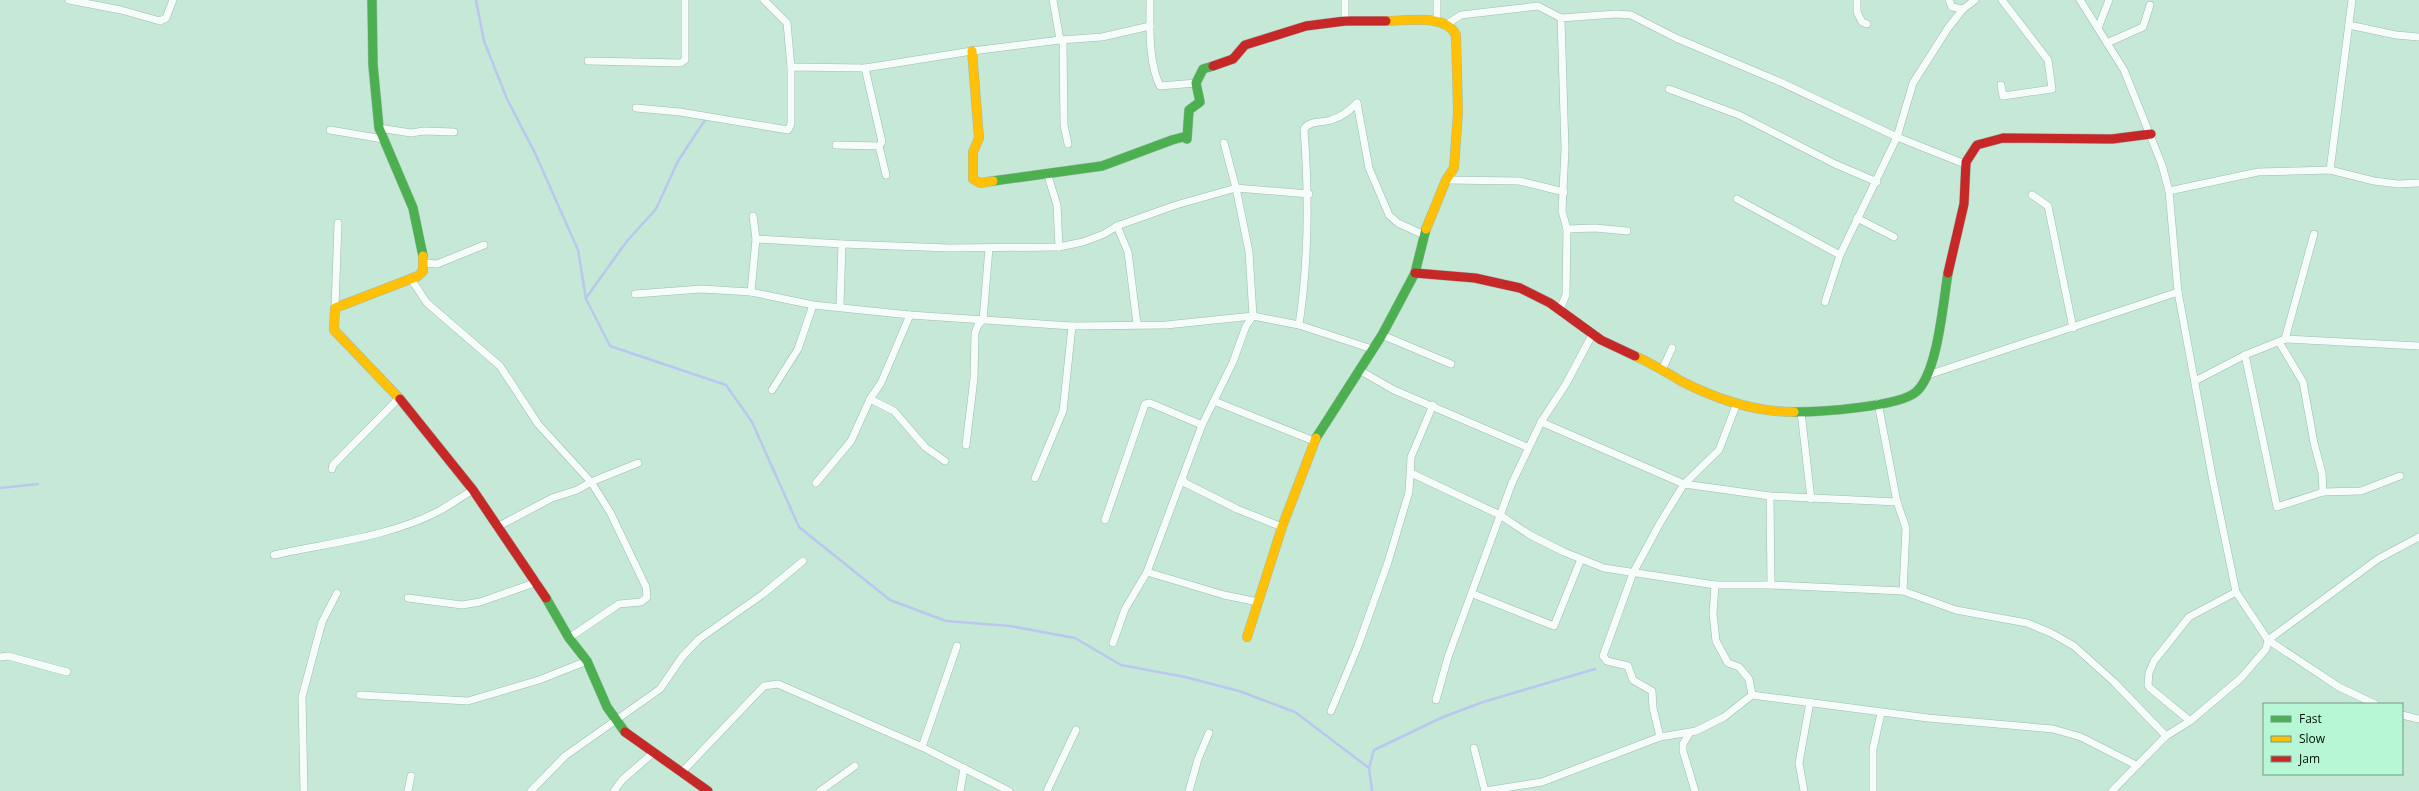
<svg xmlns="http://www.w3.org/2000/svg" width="2419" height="791" viewBox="0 0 2419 791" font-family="'Open Sans',sans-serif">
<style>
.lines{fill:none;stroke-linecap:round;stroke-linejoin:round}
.stream{stroke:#bac7ee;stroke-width:2.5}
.street-casing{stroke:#a0bbad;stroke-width:8}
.fast-casing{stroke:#a0bbad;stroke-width:10}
.slow-casing{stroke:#a0bbad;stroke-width:10}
.jam-casing{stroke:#a0bbad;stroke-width:10}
.street{stroke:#f6fcf9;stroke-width:7}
.fast{stroke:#4caf50;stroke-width:9}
.slow{stroke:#ffc107;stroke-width:9}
.jam{stroke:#c62828;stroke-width:9}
</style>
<rect width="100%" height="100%" fill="#c6e8d6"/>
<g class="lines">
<!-- stream -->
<g class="stream">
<polyline points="476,0 484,41 507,99 535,153 578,250 586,299 610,346 726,385 752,422 799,527 890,600 946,621 1010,626 1075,638 1121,665 1185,677 1239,691 1295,712 1369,768 1372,791"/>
<polyline points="586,298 627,241 656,209 678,161 705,120"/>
<polyline points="0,488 38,484"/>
<polyline points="1369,768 1374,750 1443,717 1483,702 1595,669"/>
</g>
<defs>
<g id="street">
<polyline points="69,0 121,10 160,21 166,18 173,0"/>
<polyline points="764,0 787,23 791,67"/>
<polyline points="1053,0 1060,40"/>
<path d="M1150 0C1150 28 1148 61 1160 86L1196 83"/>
<polyline points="1437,0 1437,21"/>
<polyline points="1857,0 1857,12 1862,22 1867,24"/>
<polyline points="1949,0 1952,7 1963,9"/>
<polyline points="2080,0 2124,70 2162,165 2169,191 2178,292 2213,481 2236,592 2268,640 2339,687 2375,704"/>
<polyline points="1345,21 1345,0"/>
<polyline points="1447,24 1461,15 1538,6 1561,18"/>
<polyline points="2349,25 2396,35 2419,37"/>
<polyline points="2098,28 2109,0"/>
<polyline points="1063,40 1064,125 1068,144"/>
<polyline points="2107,43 2143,27 2150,5"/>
<polyline points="588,61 681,63 685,60 685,0"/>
<polyline points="2001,85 2003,96 2052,89 2048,60 2002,0"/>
<polyline points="1669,89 1739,115 1835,164 1877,182"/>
<polyline points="1357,103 1369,168 1389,215 1398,223 1424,235"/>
<polyline points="636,108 680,112 788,130 791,124 791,67 865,68 972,51 1060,40 1102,37 1150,26"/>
<polyline points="379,128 411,133 424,131 454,132"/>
<polyline points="330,130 383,139"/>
<polyline points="836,145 879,146 882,142 865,68"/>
<polyline points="879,146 886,175"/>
<polyline points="2330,170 2352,0"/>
<polyline points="1048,176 1057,205 1059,247"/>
<polyline points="1446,180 1519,181 1564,192"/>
<polyline points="2169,191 2258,172 2330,170 2374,181 2398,184 2419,183"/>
<polyline points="2032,195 2048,206 2073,328"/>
<polyline points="1737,199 1840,255"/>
<polyline points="1857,218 1894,237"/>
<polyline points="1117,226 1128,252 1137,324"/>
<polyline points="1567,229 1595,228 1627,231"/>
<polyline points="756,239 842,244 840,306"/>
<polyline points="842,244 949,248 1059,247 1083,242 1104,234 1117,226 1176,205 1236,188 1309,194"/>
<polyline points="424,263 437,264 484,245"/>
<polyline points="411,279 427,303 500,366 538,424 591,482 577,490 552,498 497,527"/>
<polyline points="751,292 756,239 753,216"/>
<polyline points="635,294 701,289 751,292 813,305 910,315 1072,326 1166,325 1253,316 1299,325 1372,349"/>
<polyline points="1825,302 1840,255 1897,137 1913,83 1948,28 1963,9 1975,0"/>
<polyline points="335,308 338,223"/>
<polyline points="1560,309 1566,295 1567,229 1562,211 1565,149 1561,18 1616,14 1631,15 1676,38 1778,81 1897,137 1965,164"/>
<path d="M1299 325C1309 259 1309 195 1304 129 1310 120 1322 123 1331 120 1342 117 1349 111 1357 103"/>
<polyline points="1382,335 1451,364"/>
<polyline points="2285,339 2314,234"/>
<polyline points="2279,342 2303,382 2314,443 2322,473 2323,492"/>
<polyline points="2245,355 2277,507 2323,492 2361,491 2400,476"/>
<polyline points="1663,368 1672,348"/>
<polyline points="1359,370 1394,390 1527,447"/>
<polyline points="1928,375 2178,292"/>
<polyline points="2195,381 2245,355 2285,339 2419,346"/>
<polyline points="772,390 798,349 813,305"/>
<polyline points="870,399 894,411 925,447 945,461"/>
<polyline points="1214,401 1314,441"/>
<polyline points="1878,403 1897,502 1906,528 1903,591"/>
<polyline points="1801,412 1811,499"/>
<polyline points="1541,422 1684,484 1770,496 1897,502"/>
<polyline points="966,445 974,378 975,333 978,325 983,320 989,248"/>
<polyline points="332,469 333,465 399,398"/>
<polyline points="1411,473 1500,515 1530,535 1564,552 1604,568 1715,585 1771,585 1903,591 1956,610 2027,623 2051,633 2074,646 2114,682 2166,736"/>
<polyline points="1035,478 1063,411 1072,326"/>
<polyline points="1183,479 1185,483 1237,509 1282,527"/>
<polyline points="816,483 851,441 870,399 881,383 910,315"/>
<polyline points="1770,496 1771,585"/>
<polyline points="1105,520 1145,404 1150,403 1202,425"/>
<path d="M274 555C327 543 390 537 439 511 450 505 461 497 473 490"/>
<polyline points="1147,572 1224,595 1258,602"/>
<polyline points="1715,585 1713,614 1716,641 1728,663 1739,667 1749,679 1752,695"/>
<polyline points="1473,594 1554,626 1581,559"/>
<polyline points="408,598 462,605 480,602 537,582"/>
<polyline points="569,638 619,604 641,602 647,597 646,587 610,512 591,482 638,463"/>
<polyline points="1113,643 1125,609 1147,572 1202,425 1233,362 1246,326 1253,316 1249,252 1236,188 1224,143"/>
<polyline points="0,657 8,656 67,672"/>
<polyline points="360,695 468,701 539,680 587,661"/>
<polyline points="1436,700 1448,657 1512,483 1541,422 1566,384 1592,335"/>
<polyline points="1331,711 1358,646 1388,562 1409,492 1411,457 1433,405"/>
<polyline points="2402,715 2419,719"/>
<polyline points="2190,721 2150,688 2148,685 2149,673 2154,661 2189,617 2236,592"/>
<polyline points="1689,734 1683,744 1683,751 1695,791"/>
<polyline points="1660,737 1653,708 1652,691 1633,680 1628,666 1607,661 1603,656 1633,573 1660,523 1684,484 1719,450 1737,403"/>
<polyline points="922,747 957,646"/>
<polyline points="1474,748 1485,791"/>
<polyline points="681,773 764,686 778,684 922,747 1009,791"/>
<polyline points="304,791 302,697 322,622 337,593"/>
<polyline points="408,791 411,776"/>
<polyline points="531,791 565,756 660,689 682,657 699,639 763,594 803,561"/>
<polyline points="614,791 622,780 653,753"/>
<polyline points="820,791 855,766"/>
<polyline points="960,791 964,768"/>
<polyline points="1047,791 1076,730"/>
<polyline points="1189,791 1198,759 1209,733"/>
<polyline points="1485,791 1542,782 1660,737 1696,731 1724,717 1752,695 1928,718 2053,729 2081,737 2136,765"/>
<polyline points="1804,791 1799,763 1810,702"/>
<polyline points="1873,791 1873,749 1881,713"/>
<polyline points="2112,791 2166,736 2190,721 2241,678 2266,649 2268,640 2378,559 2419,537"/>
</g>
<g id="fast">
<polyline points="372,0 373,65 379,128 413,208 423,256"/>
<polyline points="993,181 1102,166 1172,140 1183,137 1187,139 1189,110 1200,102 1196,83 1203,69 1213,66"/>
<path d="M1794 412C1818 412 1899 407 1916 392 1938 373 1943 302 1948 273"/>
<polyline points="1316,438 1382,335 1415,273 1426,229"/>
<polyline points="546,598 569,638 587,661 607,707 625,732"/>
</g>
<g id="slow">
<path d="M1386 21C1406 21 1445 13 1456 35L1458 112 1454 168 1446 180 1426 229"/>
<polyline points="972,51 979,138 973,152 973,179 980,183 993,181"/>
<path d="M1635 356C1651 363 1666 372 1681 381 1716 399 1755 412 1794 412"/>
<polyline points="400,399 334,330 335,308 418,276 423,271 423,256"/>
<polyline points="1247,637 1282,527 1316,438"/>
</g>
<g id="jam">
<polyline points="1213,66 1233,59 1245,45 1306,26 1345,21 1386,21"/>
<polyline points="1415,273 1475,278 1520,288 1550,303 1601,340 1635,356"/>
<polyline points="1948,273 1964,204 1966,162 1977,145 2003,138 2112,139 2151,134"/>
<polyline points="400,399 473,490 546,598"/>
<polyline points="625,732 708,791"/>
</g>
</defs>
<!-- street casing -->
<use href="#street" class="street-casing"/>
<!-- fast casing -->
<use href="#fast" class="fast-casing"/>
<!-- slow casing -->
<use href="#slow" class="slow-casing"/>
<!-- jam casing -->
<use href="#jam" class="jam-casing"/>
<!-- street -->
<use href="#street" class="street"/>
<!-- fast -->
<use href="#fast" class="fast"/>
<!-- slow -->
<use href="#slow" class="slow"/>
<!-- jam -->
<use href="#jam" class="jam"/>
</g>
<!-- legend -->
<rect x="2263" y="703" width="140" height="72" fill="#b7f7d5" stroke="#6e9b83"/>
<rect x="2271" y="716" width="20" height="6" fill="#4caf50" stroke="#6e9b83"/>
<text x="2299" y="723" font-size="12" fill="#001207">Fast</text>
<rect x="2271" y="736" width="20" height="6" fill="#ffc107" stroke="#6e9b83"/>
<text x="2299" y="743" font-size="12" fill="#001207">Slow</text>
<rect x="2271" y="756" width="20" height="6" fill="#c62828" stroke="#6e9b83"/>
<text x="2299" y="763" font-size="12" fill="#001207">Jam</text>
</svg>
